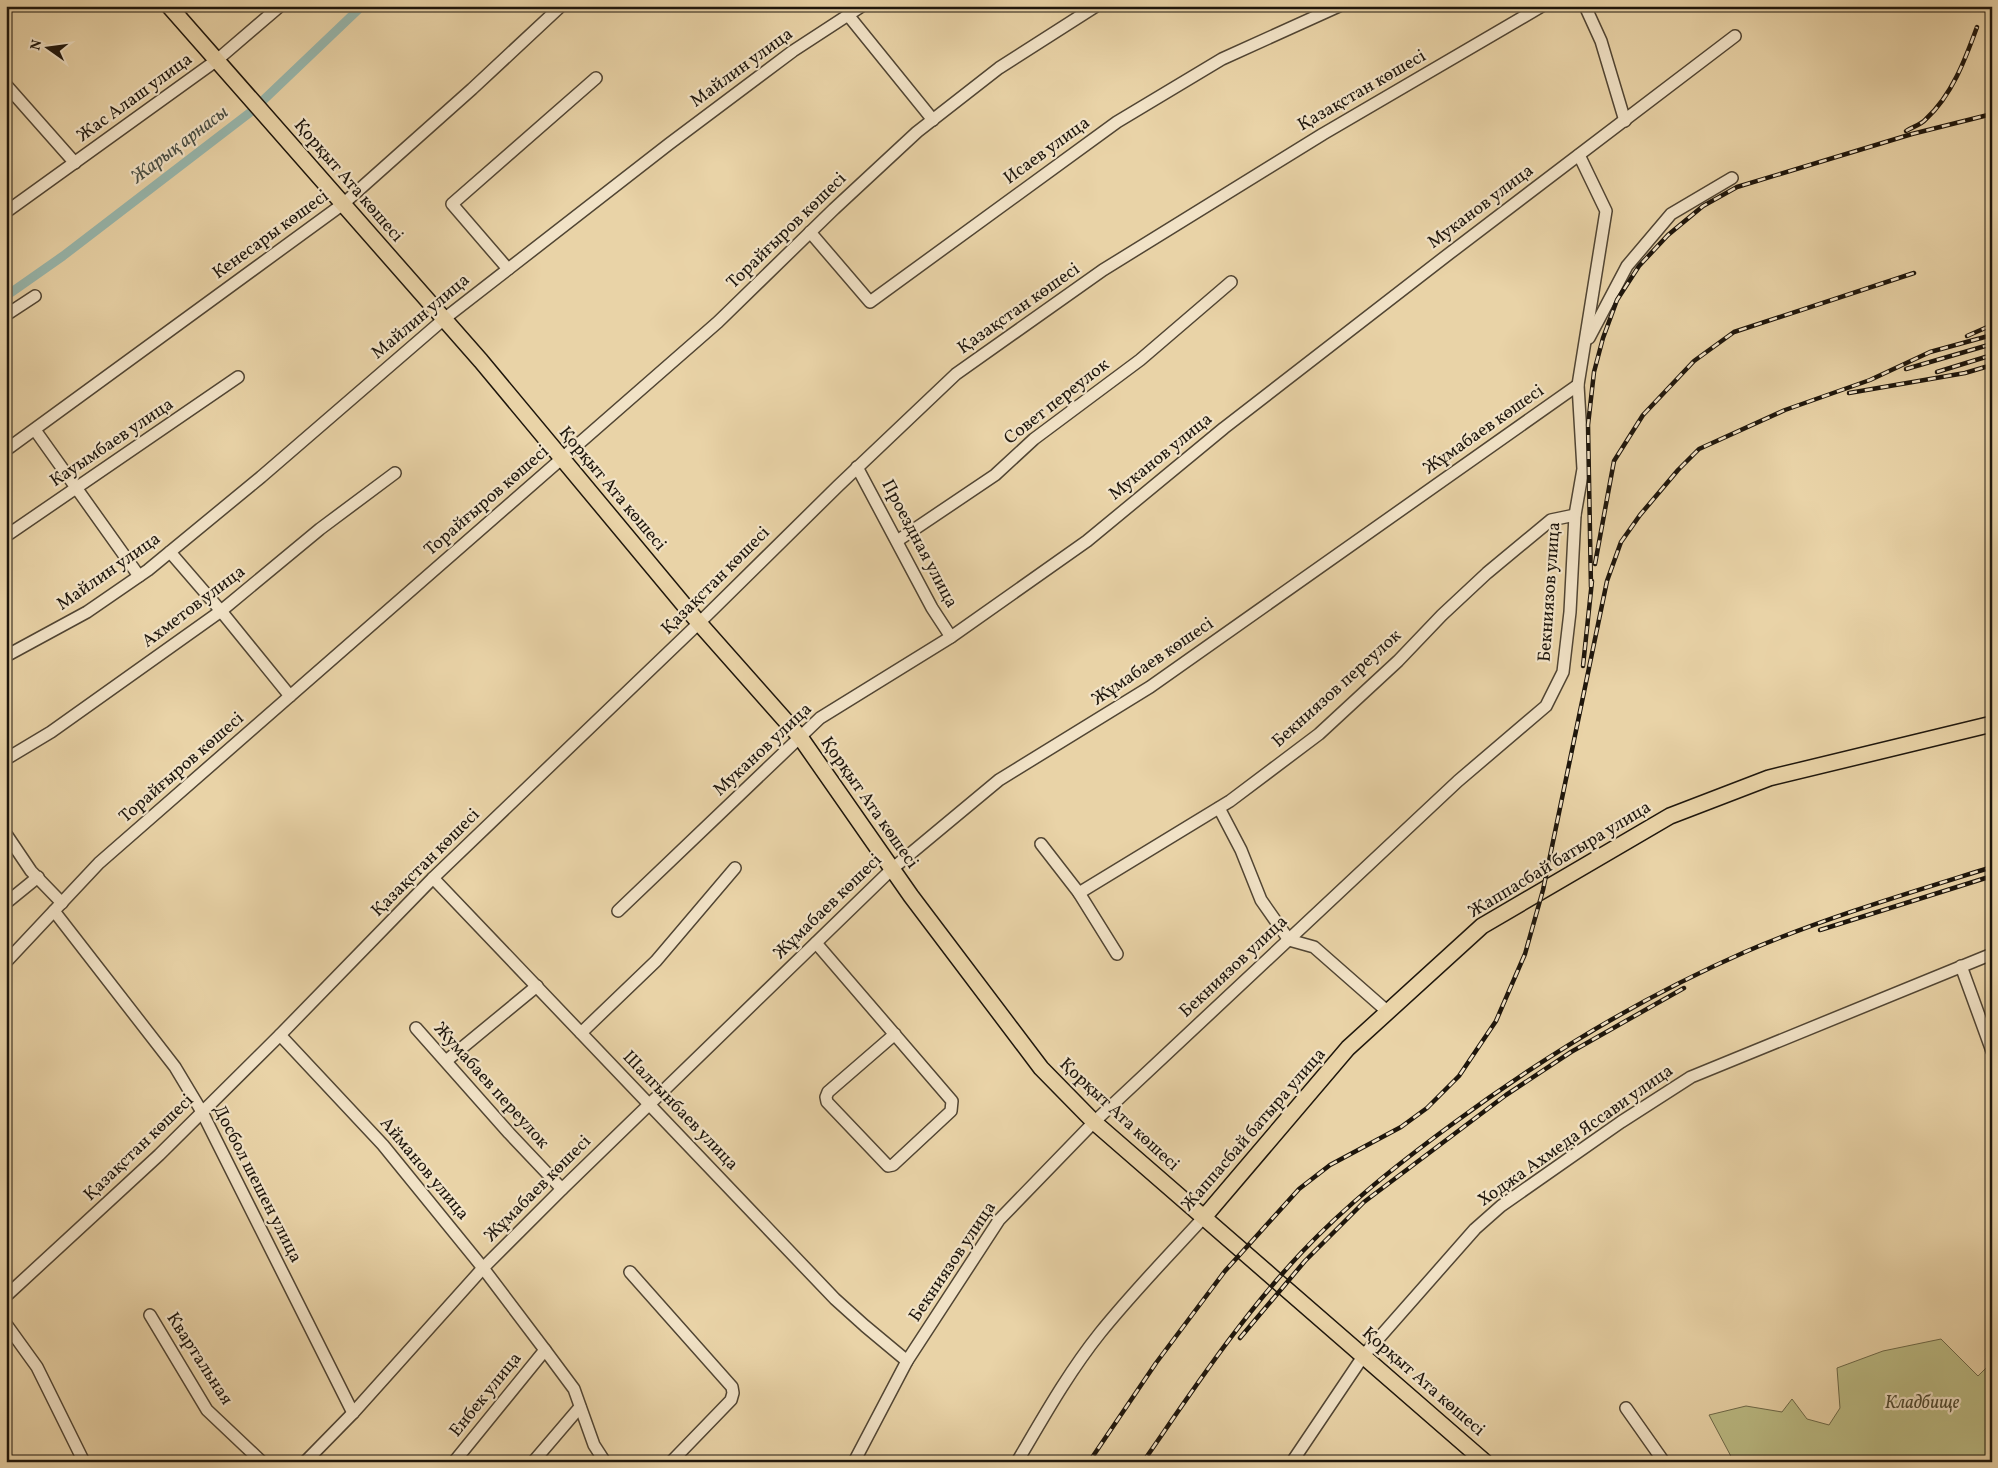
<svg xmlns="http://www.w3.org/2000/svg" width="1998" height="1468" viewBox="0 0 1998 1468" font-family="Vollkorn,serif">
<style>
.green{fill:#bbbb84;stroke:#6c6848}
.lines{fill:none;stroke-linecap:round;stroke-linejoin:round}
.canal{stroke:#98b7ad;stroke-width:9}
.minor-casing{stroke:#514533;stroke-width:14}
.major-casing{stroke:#1e160c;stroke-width:18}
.minor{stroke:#f1e2c6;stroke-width:11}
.major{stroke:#e9d3a7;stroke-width:15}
.rail-casing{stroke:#1e160c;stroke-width:4.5}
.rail{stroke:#f1e2c6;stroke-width:2.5;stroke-dasharray:8;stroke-linecap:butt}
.labels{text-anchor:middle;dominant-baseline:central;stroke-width:4.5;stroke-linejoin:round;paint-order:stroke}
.street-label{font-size:18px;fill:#1e160c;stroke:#f1e2c6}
.park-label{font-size:18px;font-style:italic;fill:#4d4830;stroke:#f1e2c6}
.water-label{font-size:19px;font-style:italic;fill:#494e44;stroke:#f1e2c6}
</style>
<rect width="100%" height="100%" fill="#e9d3a7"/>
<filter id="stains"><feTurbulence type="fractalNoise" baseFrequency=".004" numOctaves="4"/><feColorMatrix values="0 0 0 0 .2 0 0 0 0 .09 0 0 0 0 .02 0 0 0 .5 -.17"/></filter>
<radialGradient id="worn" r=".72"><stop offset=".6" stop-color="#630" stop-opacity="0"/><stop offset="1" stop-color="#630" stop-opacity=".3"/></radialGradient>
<!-- green -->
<polygon class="green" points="1941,1339 1978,1376 1987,1367 1992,1371 1992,1459 1988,1462 1734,1462 1709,1415 1746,1406 1782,1412 1792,1399 1807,1419 1829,1425 1840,1408 1837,1368 1883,1351"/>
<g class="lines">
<!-- canal -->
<polyline class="canal" points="6,296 63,256 252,111 362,6"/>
<defs>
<g id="minor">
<polyline points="1585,6 1601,41 1625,121"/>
<polyline points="848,15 933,120"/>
<polyline points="6,85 75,163"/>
<polyline points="6,212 217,60 280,6"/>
<polyline points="810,232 870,302 1117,122 1222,59 1339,6"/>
<polyline points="508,269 452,204 596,78"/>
<polyline points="6,315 35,296"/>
<polyline points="1589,338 1627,266 1671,214 1732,178"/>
<polyline points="35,430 139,576"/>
<polyline points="6,450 343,204 472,89 561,6"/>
<polyline points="857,467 932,608 951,637"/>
<polyline points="1575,515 1583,469 1578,385 1606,211 1579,155"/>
<polyline points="6,536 238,377"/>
<polyline points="897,541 995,475 1034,439 1140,360 1231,282"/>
<polyline points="170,552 221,611 290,696"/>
<polyline points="6,656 87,612 148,570 261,477 444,319 669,144 793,51 862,6"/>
<polyline points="6,759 51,732 221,611 320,529 395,473"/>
<polyline points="1219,808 1241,850 1261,900 1289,940 1314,947 1388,1012"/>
<polyline points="6,834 31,871 62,903"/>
<polyline points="1041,844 1079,893 1117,954"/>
<polyline points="433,878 835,1299 865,1326 907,1361"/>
<polyline points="6,903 38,877"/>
<polyline points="54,911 175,1067 202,1112 353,1413"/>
<polyline points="618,911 820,718 951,637 1087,541 1224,428 1450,253 1735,36"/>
<polyline points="816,943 952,1101 951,1111 893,1165 888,1166 827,1102 826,1097 828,1092 895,1034"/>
<polyline points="6,962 99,863 718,322 834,209 917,132 999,68 1096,6"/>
<polyline points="1961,966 1992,1051"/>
<polyline points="416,1028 509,1133 562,1189"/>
<polyline points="581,1033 656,961 735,868"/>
<polyline points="280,1035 383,1145 483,1268 545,1350 574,1389 594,1445 605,1462"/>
<polyline points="446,1061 537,986"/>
<polyline points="630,1272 732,1387 733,1393 731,1400 671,1462"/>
<polyline points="6,1296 159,1155 280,1035 433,878 699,623 838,486 956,374 1103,270 1323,134 1542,6"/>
<polyline points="150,1315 207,1410 262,1462"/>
<polyline points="6,1324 37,1367 84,1462"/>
<polyline points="1626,1408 1664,1462"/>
<polyline points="305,1462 353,1413 483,1268 562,1189 892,869 999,780 1150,687 1578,385"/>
<polyline points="454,1462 545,1350"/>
<polyline points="533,1462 580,1407"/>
<polyline points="854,1462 907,1361 999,1220 1094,1122 1458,781 1546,706 1563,672 1570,612 1575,515 1551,520 1487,573 1442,615 1398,661 1319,734 1230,801 1079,893"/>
<path d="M1017 1462C1043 1418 1068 1373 1100 1333 1133 1292 1169 1255 1205 1216"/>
<polyline points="1292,1462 1364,1355 1475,1229 1501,1206 1621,1122 1691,1077 1992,954"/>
</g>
<g id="major">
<polyline points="169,6 481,361 699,623 800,737 911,896 1041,1068 1094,1122 1485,1462"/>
<polyline points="1205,1216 1348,1048 1482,926 1670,816 1769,778 1992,724"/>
</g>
</defs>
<!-- minor casing -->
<use href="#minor" class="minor-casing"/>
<!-- major casing -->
<use href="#major" class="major-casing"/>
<!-- minor -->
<use href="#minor" class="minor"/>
<!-- major -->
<use href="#major" class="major"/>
<defs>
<g id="rail">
<path d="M1906 131C1912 127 1921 125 1926 119 1952 95 1965 60 1977 27"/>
<polyline points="1967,336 1992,325"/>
<polyline points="1906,369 1992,344"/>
<polyline points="1937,372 1992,355"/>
<polyline points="1849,393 1965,373 1992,365"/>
<polyline points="1595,564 1614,461 1643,415 1694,361 1734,332 1914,273"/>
<polyline points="1591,587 1588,425 1594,372 1603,338 1617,300 1639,266 1668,235 1703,206 1737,187 1912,134 1992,114"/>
<polyline points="1583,666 1592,581"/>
<polyline points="1820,930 1992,876"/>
<polyline points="1240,1338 1305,1261 1364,1202 1506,1095 1571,1052 1684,988"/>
<polyline points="1089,1462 1156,1363 1225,1271 1299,1189 1330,1165 1401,1127 1427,1108 1459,1076 1496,1021 1525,954 1543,890 1607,581 1621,542 1640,515 1678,470 1699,449 1785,410 1870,380 1930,352 1992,335"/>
<path d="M1143 1462C1193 1390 1241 1317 1301 1253 1346 1205 1398 1164 1451 1125 1543 1057 1640 998 1745 952 1824 918 1909 893 1992 867"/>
</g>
</defs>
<!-- rail casing -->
<use href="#rail" class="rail-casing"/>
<!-- rail -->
<use href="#rail" class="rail"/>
</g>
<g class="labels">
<!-- street labels -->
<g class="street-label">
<text transform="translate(742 68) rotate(-36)">Майлин улица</text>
<text transform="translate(1362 91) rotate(-30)">Қазақстан көшесі</text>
<text transform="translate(135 98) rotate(-36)">Жас Алаш улица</text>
<text transform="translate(1047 151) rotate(-36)">Исаев улица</text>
<text transform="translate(348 181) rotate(49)">Қорқыт Ата көшесі</text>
<text transform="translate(1481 207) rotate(-37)">Муканов улица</text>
<text transform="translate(787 231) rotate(-44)">Торайғыров көшесі</text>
<text transform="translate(271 235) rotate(-36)">Кенесары көшесі</text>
<text transform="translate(1019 309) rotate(-35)">Қазақстан көшесі</text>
<text transform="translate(421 317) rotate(-40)">Майлин улица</text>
<text transform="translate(1057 402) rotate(-38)">Совет переулок</text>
<text transform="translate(1484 430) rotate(-35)">Жұмабаев көшесі</text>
<text transform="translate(112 443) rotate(-34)">Кауымбаев улица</text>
<text transform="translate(1161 457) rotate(-39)">Муканов улица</text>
<text transform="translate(612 489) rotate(50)">Қорқыт Ата көшесі</text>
<text transform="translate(487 501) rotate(-41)">Торайғыров көшесі</text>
<text transform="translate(919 544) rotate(62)">Проездная улица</text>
<text transform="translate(109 572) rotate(-35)">Майлин улица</text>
<text transform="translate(716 581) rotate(-45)">Қазақстан көшесі</text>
<text transform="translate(1550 592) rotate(-86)">Бекниязов улица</text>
<text transform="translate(194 607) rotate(-37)">Ахметов улица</text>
<text transform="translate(1153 662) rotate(-34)">Жұмабаев көшесі</text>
<text transform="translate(1337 689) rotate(-42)">Бекниязов переулок</text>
<text transform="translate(763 750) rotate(-43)">Муканов улица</text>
<text transform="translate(182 768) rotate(-41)">Торайғыров көшесі</text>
<text transform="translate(869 803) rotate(55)">Қорқыт Ата көшесі</text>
<text transform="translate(1560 860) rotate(-31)">Жаппасбай батыра улица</text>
<text transform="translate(426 863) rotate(-45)">Қазақстан көшесі</text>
<text transform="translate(828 907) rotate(-44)">Жұмабаев көшесі</text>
<text transform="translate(1234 967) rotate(-43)">Бекниязов улица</text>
<text transform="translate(491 1086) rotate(48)">Жумабаев переулок</text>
<text transform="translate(680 1111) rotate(46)">Шалгынбаев улица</text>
<text transform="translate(1119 1115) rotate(43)">Қорқыт Ата көшесі</text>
<text transform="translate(1254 1130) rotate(-49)">Жаппасбай батыра улица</text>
<text transform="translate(1576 1136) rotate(-35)">Ходжа Ахмеда Яссави улица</text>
<text transform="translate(139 1148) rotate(-44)">Қазақстан көшесі</text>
<text transform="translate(424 1169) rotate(50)">Айманов улица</text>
<text transform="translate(257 1184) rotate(63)">Досбол шешен улица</text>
<text transform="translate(538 1189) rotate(-45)">Жұмабаев көшесі</text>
<text transform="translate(953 1262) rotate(-56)">Бекниязов улица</text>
<text transform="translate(199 1359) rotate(57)">Квартальная</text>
<text transform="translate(1423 1382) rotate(41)">Қорқыт Ата көшесі</text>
<text transform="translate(486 1395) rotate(-51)">Енбек улица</text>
</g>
<!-- park labels -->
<g class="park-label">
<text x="1922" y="1403">Кладбище</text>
</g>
<!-- water labels -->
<g class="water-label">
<text transform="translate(180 145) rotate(-37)">Жарық арнасы</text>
</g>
</g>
<!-- margin -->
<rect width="1998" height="1468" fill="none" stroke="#e9d3a7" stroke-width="25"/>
<rect x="8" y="8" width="1983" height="1453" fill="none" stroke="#1e160c" stroke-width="2.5"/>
<rect x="12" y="12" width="1973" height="1443" fill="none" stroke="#1e160c"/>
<!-- north arrow -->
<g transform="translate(48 48) rotate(284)" stroke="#f1e2c6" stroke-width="4" paint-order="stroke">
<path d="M0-4L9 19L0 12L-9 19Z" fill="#1e160c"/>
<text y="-8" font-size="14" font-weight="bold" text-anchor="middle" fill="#1e160c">N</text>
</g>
<rect width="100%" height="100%" filter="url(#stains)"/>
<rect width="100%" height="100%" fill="url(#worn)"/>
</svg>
